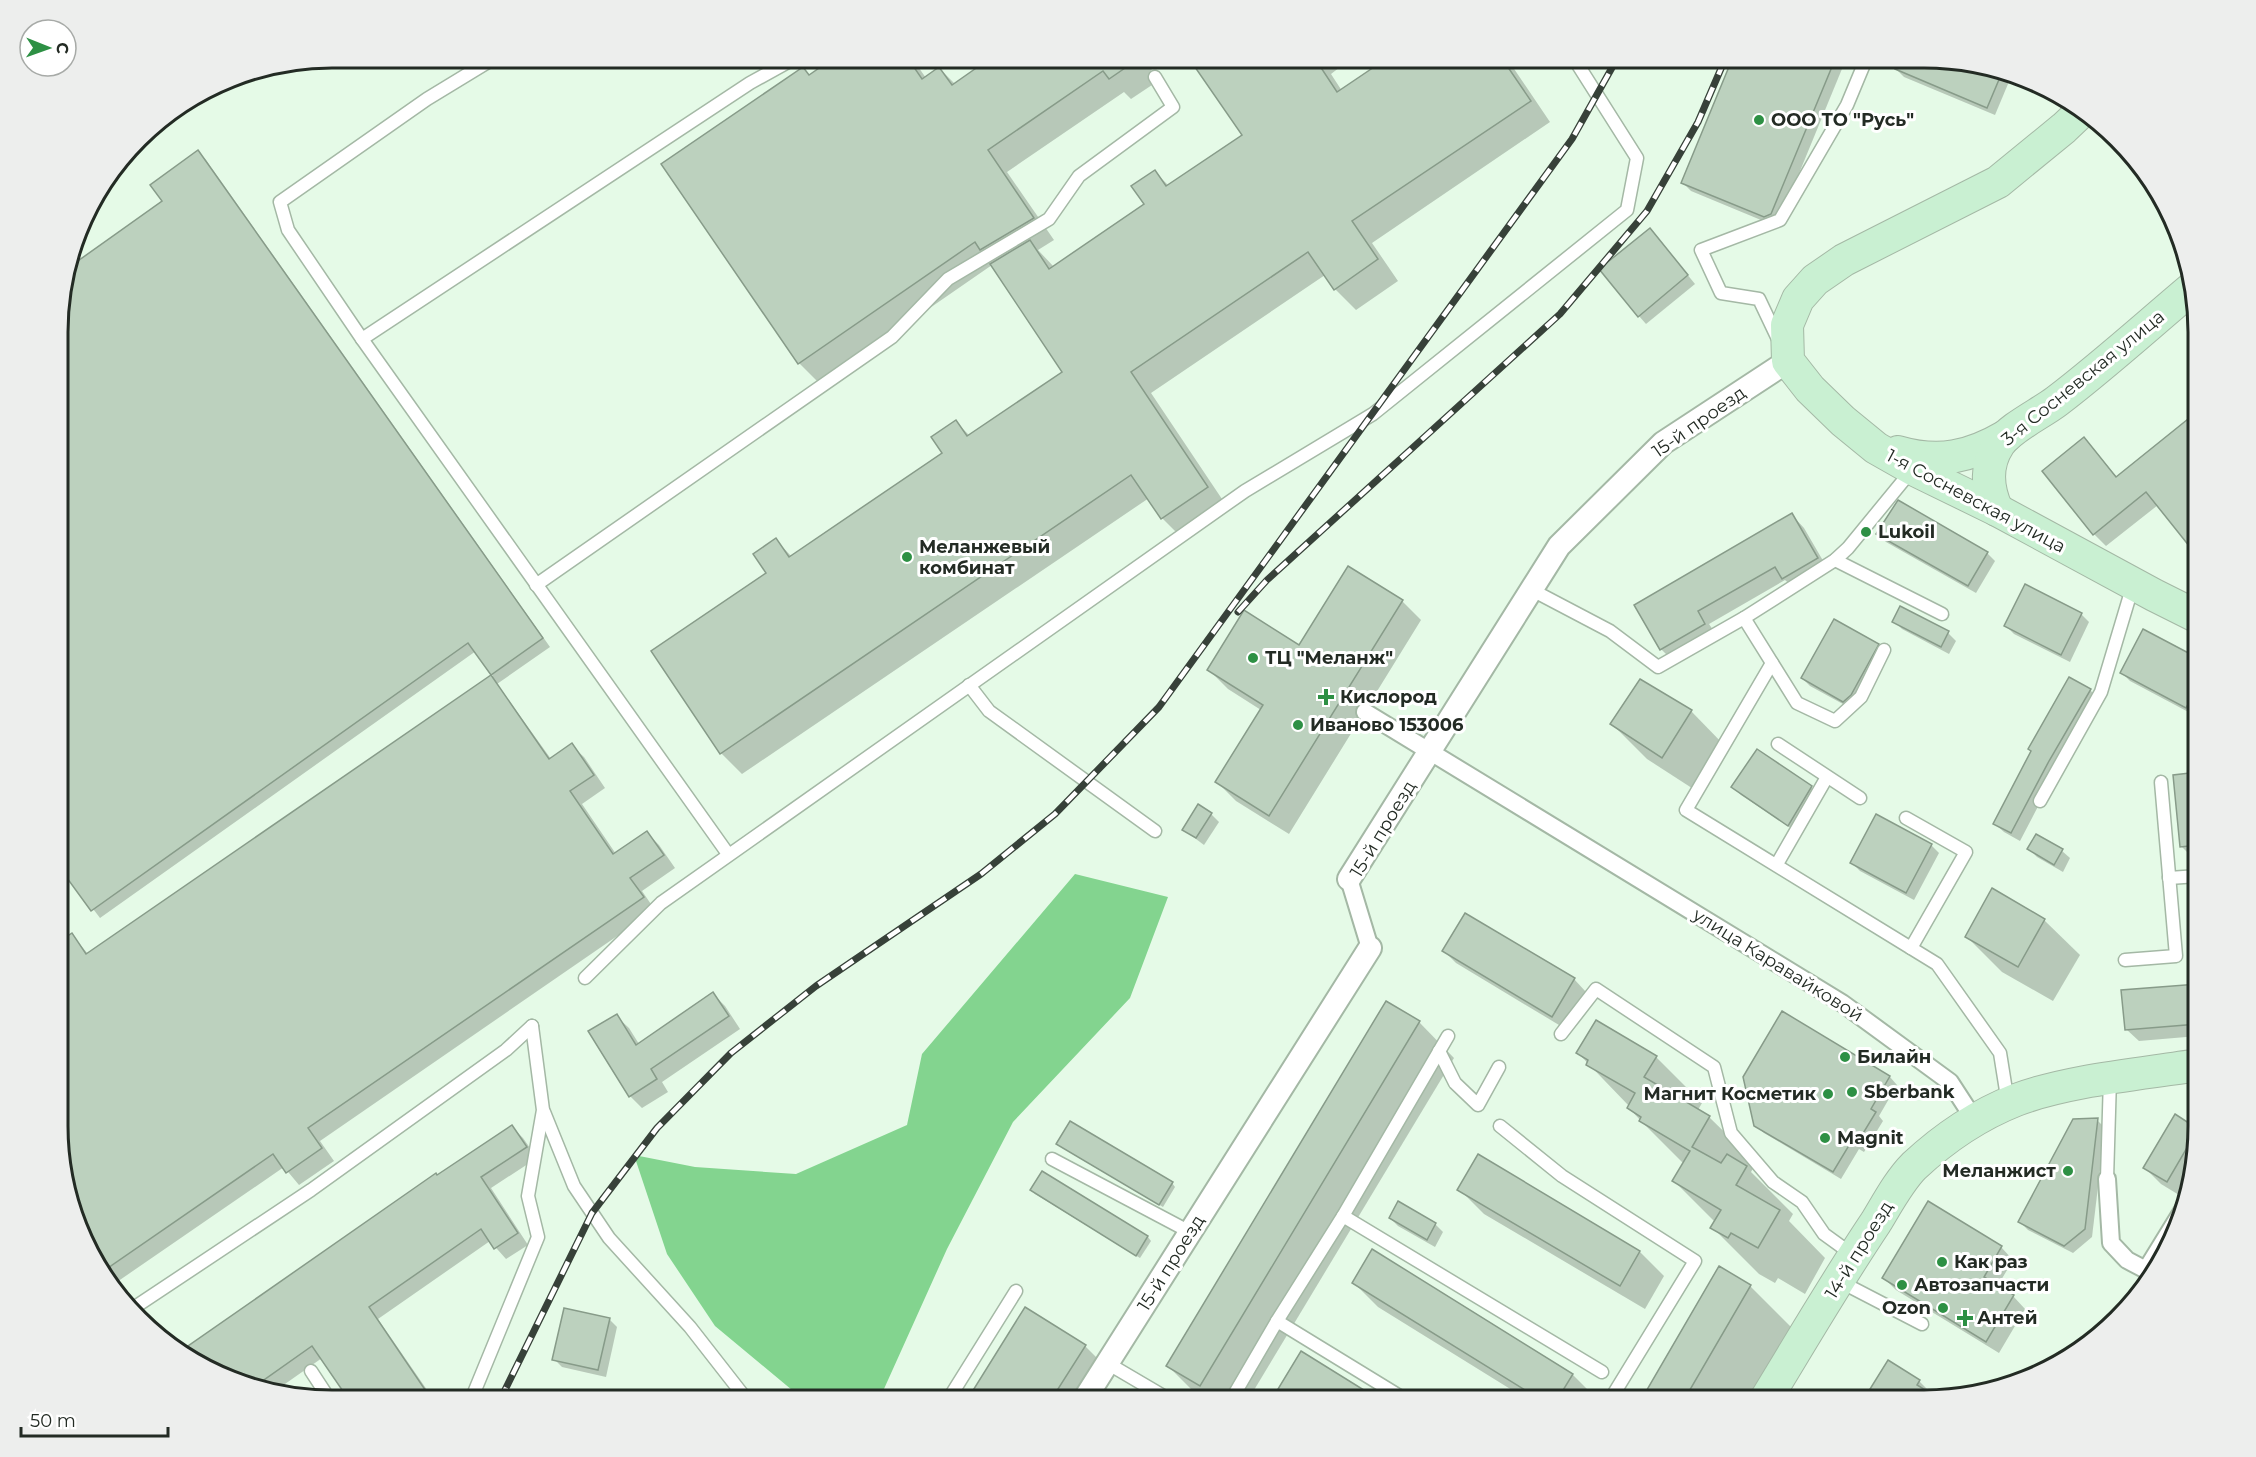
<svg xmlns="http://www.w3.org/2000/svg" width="2256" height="1457" viewBox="0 0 2256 1457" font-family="Montserrat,sans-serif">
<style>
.forest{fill:#83d48f}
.shadow{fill:#0003}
.building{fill:#bcd1be;stroke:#879b89;stroke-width:1.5}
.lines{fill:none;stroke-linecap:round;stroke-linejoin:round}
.service-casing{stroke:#a4b8a5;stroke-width:15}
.pedestrian-casing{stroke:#a4b8a5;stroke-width:20}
.minor-casing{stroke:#a4b8a5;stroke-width:26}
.secondary-casing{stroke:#a4b8a5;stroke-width:34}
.service{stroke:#fff;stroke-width:12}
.pedestrian{stroke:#fff;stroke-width:16}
.minor{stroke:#fff;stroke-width:22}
.secondary{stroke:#c9f0d2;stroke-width:32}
.rail-casing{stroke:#374139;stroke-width:7}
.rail{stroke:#fff;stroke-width:4.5;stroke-dasharray:14;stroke-linecap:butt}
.poi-dot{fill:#2d9044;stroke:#fff;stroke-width:2}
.labels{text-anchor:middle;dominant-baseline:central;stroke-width:6;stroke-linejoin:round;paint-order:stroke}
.poi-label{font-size:18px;font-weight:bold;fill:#232b24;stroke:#fff;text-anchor:start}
.street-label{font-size:18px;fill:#232b24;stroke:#fff}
.rim{fill:none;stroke:#232b24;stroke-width:3}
</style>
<rect width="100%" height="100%" fill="#e5fae7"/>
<!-- forest -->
<polygon class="forest" points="1075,874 1168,897 1130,998 1013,1122 947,1249 879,1400 804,1400 715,1326 667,1254 634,1155 695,1167 796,1174 907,1125 922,1054"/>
<!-- shadow -->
<g class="shadow">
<polygon points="461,57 474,57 466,62"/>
<polygon points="852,57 927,57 929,61 919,68 926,78 939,68 955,84 994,57 1170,57 1151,70 1158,81 1131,99 1124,92 1007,172 1054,240 1038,250 1054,267 1146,205 1155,172 1169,186 1244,135 1190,57 1339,57 1344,64 1331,74 1342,91 1391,57 1506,57 1550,122 1372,243 1398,281 1356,310 1335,289 1325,275 1151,393 1228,508 1183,539 1162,518 1149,498 742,774 721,753 776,540 792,557 944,454 956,422 970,436 1064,372 992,265 820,384 799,363 810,76"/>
<polygon points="1734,57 1837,57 1844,64 1779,222 1773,225 1691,191 1683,183"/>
<polygon points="1901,57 1924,57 2013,72 1995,115 1904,77 1896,69"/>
<polygon points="198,152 206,160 550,647 497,684 551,759 571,745 584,757 605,788 582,804 616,854 647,833 659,845 675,868 642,891 655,910 320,1141 334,1161 299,1185 284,1167 114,1284 94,1263 72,935 88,954 493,676 476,651 100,918 59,864 59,296 67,270 164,202"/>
<polygon points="1657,237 1695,284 1646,324 1639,316"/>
<polygon points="2198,349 2198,369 2189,357"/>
<polygon points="2198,413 2198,555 2158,505 2106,546 2094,534 2084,439 2118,478"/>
<polygon points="1792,515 1804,528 1829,571 1796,590 1785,580 1709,624 1717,636 1673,661 1661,649 1636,606"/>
<polygon points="1878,534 1987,553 1995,561 1976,593 1886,542"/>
<polygon points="1402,601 1421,620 1289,834 1236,801 1217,782 1261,710 1228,689 1209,670 1300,647"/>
<polygon points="1900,608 1948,633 1956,641 1949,654 1902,629 1894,621"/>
<polygon points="2081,614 2089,622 2070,662 2014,634 2006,626"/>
<polygon points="2144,631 2198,660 2198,707 2194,715 2130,681 2122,673"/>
<polygon points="1878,645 1886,653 1852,709 1810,686 1802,678"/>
<polygon points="2090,690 2099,699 2057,770 2020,841 2004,832 1995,824"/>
<polygon points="1691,711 1726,747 1698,792 1647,759 1612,724"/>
<polygon points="1757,751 1811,787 1819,795 1797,832 1741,795 1733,787"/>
<polygon points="2198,774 2198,853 2189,854 2181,846 2174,776"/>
<polygon points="1211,814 1219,822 1204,845 1184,830"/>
<polygon points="2037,836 2062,851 2070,858 2063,872 2037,857 2029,849"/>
<polygon points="1931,845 1939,853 1914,900 1860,871 1852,863"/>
<polygon points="2192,918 2198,918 2198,1036 2139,1041 2126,1029 2198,985"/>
<polygon points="2044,920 2080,955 2053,1001 2002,972 1966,936"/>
<polygon points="1444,951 1574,979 1586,992 1564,1028 1456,963"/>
<polygon points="713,994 725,1006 740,1029 662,1082 668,1092 642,1108 630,1096 616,1016 629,1028 639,1044"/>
<polygon points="1419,1022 1454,1058 1248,1400 1202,1400 1168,1366"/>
<polygon points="1578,1053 1656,1057 1702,1103 1698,1110 1709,1117 1756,1163 1751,1172 1793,1214 1789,1221 1825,1258 1805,1294 1778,1278 1775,1283 1759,1274 1712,1227 1715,1222 1674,1181 1684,1164 1641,1121 1629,1108 1629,1106"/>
<polygon points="1890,1077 1897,1085 1879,1116 1883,1121 1864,1152 1859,1149 1841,1179 1764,1133 1755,1125"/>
<polygon points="2176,1116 2198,1130 2198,1143 2190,1188 2184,1198 2161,1184 2145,1168"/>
<polygon points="2097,1120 2105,1128 2092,1237 2073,1253 2028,1230 2020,1222"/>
<polygon points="512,1127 523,1138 537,1158 491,1188 528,1245 506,1259 490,1241 378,1319 434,1400 351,1400 322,1358 275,1391 244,1386 179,1354 436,1175 437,1176"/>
<polygon points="1062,1147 1172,1183 1175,1187 1163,1207"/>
<polygon points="1043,1173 1148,1237 1151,1241 1140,1258 1035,1194 1032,1190"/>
<polygon points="1459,1189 1640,1252 1664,1276 1645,1309 1484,1214"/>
<polygon points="1929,1203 2001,1247 2013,1260 1997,1287 2013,1296 2025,1309 1999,1353 1896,1290 1884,1278"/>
<polygon points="1390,1218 1435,1224 1443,1232 1435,1247 1398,1226"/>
<polygon points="1353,1282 1573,1375 1597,1399 1528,1400 1378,1307"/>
<polygon points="1750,1286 1796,1332 1757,1399 1643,1400"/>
<polygon points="609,1319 617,1327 606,1377 562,1367 554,1359"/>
<polygon points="1085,1346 1101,1362 1078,1400 969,1400"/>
<polygon points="1889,1362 1919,1381 1927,1389 1925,1392 1937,1399 1884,1399 1880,1397 1872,1389"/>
</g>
<!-- building -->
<g class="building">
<polygon points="835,57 907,57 922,79 939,67 952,85 992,57 1141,57 1109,79 1103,71 988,150 1034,218 980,250 975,242 798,364 661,164 803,67 809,75"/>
<polygon points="1188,57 1314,57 1337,92 1389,57 1501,57 1531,101 1352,221 1378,259 1334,290 1308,252 1131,372 1208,487 1161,519 1131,475 720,754 651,651 766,573 753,554 776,538 789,557 942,453 931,437 956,420 967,436 1062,372 990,264 1030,240 1049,269 1144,204 1131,186 1155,170 1166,186 1242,135"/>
<polygon points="1733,57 1836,57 1771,214 1764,217 1681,183"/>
<polygon points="1900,57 1924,57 2003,70 1987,108 1895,69"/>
<polygon points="198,150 543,638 491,675 468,643 91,911 59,867 59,296 68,268 162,201 150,185"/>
<polygon points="1650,228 1688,275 1638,317 1599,269"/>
<polygon points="2198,411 2198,557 2146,492 2093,535 2042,471 2084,437 2116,477"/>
<polygon points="1898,500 1988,552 1968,586 1876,534"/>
<polygon points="1792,513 1818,558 1782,579 1775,567 1698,611 1705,624 1660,650 1634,605"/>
<polygon points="1348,566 1403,600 1269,816 1215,782 1263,705 1207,670 1244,610 1299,645"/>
<polygon points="2025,584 2082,613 2061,655 2004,626"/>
<polygon points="1900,606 1949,631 1941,647 1892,622"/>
<polygon points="1834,619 1879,644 1851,695 1843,702 1801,678"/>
<polygon points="2143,629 2198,658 2198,684 2186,708 2120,673"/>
<polygon points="491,675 549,759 572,743 594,775 570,791 613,854 647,831 664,855 630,878 644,897 308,1128 322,1148 286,1173 273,1154 102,1272 94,1263 59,1161 59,942 72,933 86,954"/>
<polygon points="2069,677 2091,689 2049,761 2011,833 1993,824 2031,751 2028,749"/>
<polygon points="1640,679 1692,710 1662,758 1610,724"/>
<polygon points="1757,749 1812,786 1788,826 1731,787"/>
<polygon points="2198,772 2198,845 2180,847 2173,775"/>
<polygon points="1198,804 1212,813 1196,838 1182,830"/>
<polygon points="1876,814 1932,844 1906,893 1850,863"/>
<polygon points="2036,834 2063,849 2054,865 2027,849"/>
<polygon points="1992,888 2045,919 2018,967 1965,937"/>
<polygon points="1465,913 1575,978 1552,1017 1442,951"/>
<polygon points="2198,984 2198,1024 2125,1030 2121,990"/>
<polygon points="713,992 729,1016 651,1069 657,1079 629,1097 588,1031 617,1014 636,1045"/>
<polygon points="1386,1001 1420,1021 1200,1386 1166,1366"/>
<polygon points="1782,1011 1890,1076 1871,1109 1876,1112 1856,1145 1851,1142 1833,1172 1754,1126 1743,1077"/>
<polygon points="1596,1020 1657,1056 1644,1077 1710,1116 1692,1147 1721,1163 1727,1154 1747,1166 1736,1185 1780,1210 1758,1248 1731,1233 1728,1238 1710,1228 1721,1210 1672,1181 1690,1151 1639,1121 1641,1117 1627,1108 1635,1093 1586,1065 1588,1060 1576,1053"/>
<polygon points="2175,1114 2198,1129 2167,1182 2143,1168"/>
<polygon points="2098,1118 2085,1229 2064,1246 2018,1222 2073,1119"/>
<polygon points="1070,1121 1173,1182 1159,1205 1056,1144"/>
<polygon points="512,1125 527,1147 481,1177 518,1233 494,1249 481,1229 369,1307 432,1400 349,1400 312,1346 254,1387 244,1386 178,1353 436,1173 437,1175"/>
<polygon points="1478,1154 1640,1251 1620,1286 1457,1190"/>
<polygon points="1042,1171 1148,1236 1136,1256 1030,1190"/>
<polygon points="1398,1201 1436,1223 1427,1240 1389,1218"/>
<polygon points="1928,1201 2002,1246 1984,1277 2014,1295 1986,1342 1882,1278"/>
<polygon points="1372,1249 1573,1374 1557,1400 1541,1400 1352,1283"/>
<polygon points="1719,1266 1751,1285 1684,1400 1641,1400"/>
<polygon points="1025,1307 1086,1345 1051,1400 967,1400"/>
<polygon points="564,1308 610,1318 598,1370 552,1360"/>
<polygon points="1301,1351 1380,1400 1295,1400 1278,1389"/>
<polygon points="1888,1360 1920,1380 1917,1385 1940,1399 1887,1399 1870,1389"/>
</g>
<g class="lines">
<defs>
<g id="service">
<polyline points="496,57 427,99 280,202 288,230 362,339 728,854"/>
<polyline points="362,339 750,83 797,57"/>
<polyline points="1778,339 1759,299 1721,293 1701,250 1780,220 1847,105 1867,57"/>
<polyline points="1835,560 1942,614"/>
<polyline points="536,585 892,337 948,279 1049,219 1079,176 1173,107 1155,77"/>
<polyline points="1532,590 1610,631 1658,667 1744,618 1835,560 1848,548 1912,470"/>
<polyline points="1744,618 1797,703 1835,721 1861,697 1884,650"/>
<polyline points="1772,663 1686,810 1937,964 2000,1053 2008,1103"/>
<polyline points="969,685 989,711 1155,831"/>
<polyline points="1778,744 1860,798"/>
<polyline points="2040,801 2101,692 2133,585"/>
<polyline points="1906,818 1966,852 1911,948"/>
<polyline points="1777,864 1827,777"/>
<polyline points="2169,878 2198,876"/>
<polyline points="2125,960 2176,956 2161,782"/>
<polyline points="585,978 661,903 1245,491 1373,414 1627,210 1637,158 1573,57"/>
<polyline points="1561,1034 1596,989 1714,1067 1731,1133 1773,1182 1802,1202 1824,1234 1853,1255"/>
<polyline points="1439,1051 1455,1083 1478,1105 1499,1067"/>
<polyline points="544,1112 574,1186 609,1238 690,1327 747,1400"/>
<polyline points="1500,1126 1562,1176 1695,1261 1610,1400"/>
<polyline points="1052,1159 1190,1232"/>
<polyline points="2107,1179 2110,1078"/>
<polyline points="1343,1216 1602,1372"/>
<polyline points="1839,1281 1922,1324"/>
<polyline points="135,1307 311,1190 506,1050 532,1026"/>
<polyline points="1277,1321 1406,1400"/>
<polyline points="1107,1363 1170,1400"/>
<polyline points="311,1371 330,1400"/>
<polyline points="471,1400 538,1237 528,1196 543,1110 532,1026"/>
<polyline points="948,1400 1016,1291"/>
<polyline points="1231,1400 1277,1321 1343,1216 1448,1036"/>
</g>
<g id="pedestrian">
<polyline points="1365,712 1842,1003 1950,1082 1974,1119"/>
<polyline points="1349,879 1370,948"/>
<polyline points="2107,1179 2111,1243 2127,1260 2146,1270 2186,1205"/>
</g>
<g id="minor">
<polyline points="1349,879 1559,546 1663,443 1788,361"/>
<polyline points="1084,1400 1370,948"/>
</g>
<g id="secondary">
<polyline points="2083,110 2064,128 1998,182 1844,260 1815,280 1798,299 1787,325 1788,361 1810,389 1843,421 1876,448 1913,469 1997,510 2154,595 2198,617"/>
<path d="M1898 452C1939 464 1970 457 2006 436"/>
<path d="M1997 510C1987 488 1985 465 1999 444 2011 427 2040 414 2057 401 2103 366 2147 326 2191 289"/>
<path d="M1766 1399C1802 1340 1837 1280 1876 1222 1887 1204 1899 1181 1914 1166 1944 1138 1978 1115 2016 1100 2069 1080 2142 1074 2198 1065"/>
</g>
</defs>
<!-- service casing -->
<use href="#service" class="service-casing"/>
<!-- pedestrian casing -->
<use href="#pedestrian" class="pedestrian-casing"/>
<!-- minor casing -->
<use href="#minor" class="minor-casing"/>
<!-- secondary casing -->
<use href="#secondary" class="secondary-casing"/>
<!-- service -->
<use href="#service" class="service"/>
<!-- pedestrian -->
<use href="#pedestrian" class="pedestrian"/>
<!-- minor -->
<use href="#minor" class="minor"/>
<!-- secondary -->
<use href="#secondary" class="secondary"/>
<defs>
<g id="rail">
<polyline points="1238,612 1267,580 1560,314 1647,211 1698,122 1726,57"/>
<polyline points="500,1400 592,1213 657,1128 731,1053 816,986 981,874 1055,814 1159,707 1572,139 1618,57"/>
</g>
</defs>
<!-- rail casing -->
<use href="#rail" class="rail-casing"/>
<!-- rail -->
<use href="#rail" class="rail"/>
</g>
<!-- markers -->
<g class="poi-dot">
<circle cx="1759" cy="120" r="6"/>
<circle cx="1866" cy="532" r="6"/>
<circle cx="907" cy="557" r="6"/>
<circle cx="1253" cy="658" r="6"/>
<path d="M1323 688h6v6h6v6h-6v6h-6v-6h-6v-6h6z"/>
<circle cx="1298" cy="725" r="6"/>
<circle cx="1845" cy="1057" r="6"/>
<circle cx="1852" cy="1092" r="6"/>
<circle cx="1828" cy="1094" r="6"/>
<circle cx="1825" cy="1138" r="6"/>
<circle cx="2068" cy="1171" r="6"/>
<circle cx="1942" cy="1262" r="6"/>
<circle cx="1902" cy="1285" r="6"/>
<circle cx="1943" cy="1308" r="6"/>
<path d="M1962 1309h6v6h6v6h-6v6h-6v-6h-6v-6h6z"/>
</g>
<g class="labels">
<!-- poi labels -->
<g class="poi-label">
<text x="1771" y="120">ООО ТО "Русь"</text>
<text x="1878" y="532">Lukoil</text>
<text x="919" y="547">Меланжевый<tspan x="919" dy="21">комбинат</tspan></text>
<text x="1265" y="658">ТЦ "Меланж"</text>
<text x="1340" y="697">Кислород</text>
<text x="1310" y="725">Иваново 153006</text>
<text x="1857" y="1057">Билайн</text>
<text x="1864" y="1092">Sberbank</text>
<text x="1816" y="1094" text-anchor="end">Магнит Косметик</text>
<text x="1837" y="1138">Magnit</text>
<text x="2056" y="1171" text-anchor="end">Меланжист</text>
<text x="1954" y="1262">Как раз</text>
<text x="1914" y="1285">Автозапчасти</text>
<text x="1931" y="1308" text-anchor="end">Ozon</text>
<text x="1977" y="1318">Антей</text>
</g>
<!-- street labels -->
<g class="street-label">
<text transform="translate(2083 378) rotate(-39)">3-я Сосневская улица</text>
<text transform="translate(1699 422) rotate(-35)">15-й проезд</text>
<text transform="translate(1976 501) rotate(28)">1-я Сосневская улица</text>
<text transform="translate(1383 829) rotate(-59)">15-й проезд</text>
<text transform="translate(1778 965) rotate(32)">улица Каравайковой</text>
<text transform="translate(1859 1250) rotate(-58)">14-й проезд</text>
<text transform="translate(1171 1263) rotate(-58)">15-й проезд</text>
</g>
</g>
<!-- crop -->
<path d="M0 0H2256V1457H0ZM332 68H1924A264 264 0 0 1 2188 332V1126A264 264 0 0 1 1924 1390H332A264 264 0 0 1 68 1126V332A264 264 0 0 1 332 68Z" fill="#edeeed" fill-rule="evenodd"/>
<path class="rim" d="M332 68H1924A264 264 0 0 1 2188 332V1126A264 264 0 0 1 1924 1390H332A264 264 0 0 1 68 1126V332A264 264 0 0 1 332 68Z"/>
<!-- north arrow -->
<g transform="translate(48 48) rotate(91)"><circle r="28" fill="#ffffff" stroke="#a7aaa7" stroke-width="1.5"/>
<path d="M0-4.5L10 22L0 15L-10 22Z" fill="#2d9044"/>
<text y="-9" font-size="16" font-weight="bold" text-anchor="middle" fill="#232b24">С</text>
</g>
<!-- scale -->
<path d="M21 1427v9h147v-9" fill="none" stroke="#232b24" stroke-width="3"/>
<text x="30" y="1427" font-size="18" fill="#232b24" stroke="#ffffff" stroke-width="4.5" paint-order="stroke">50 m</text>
</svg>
